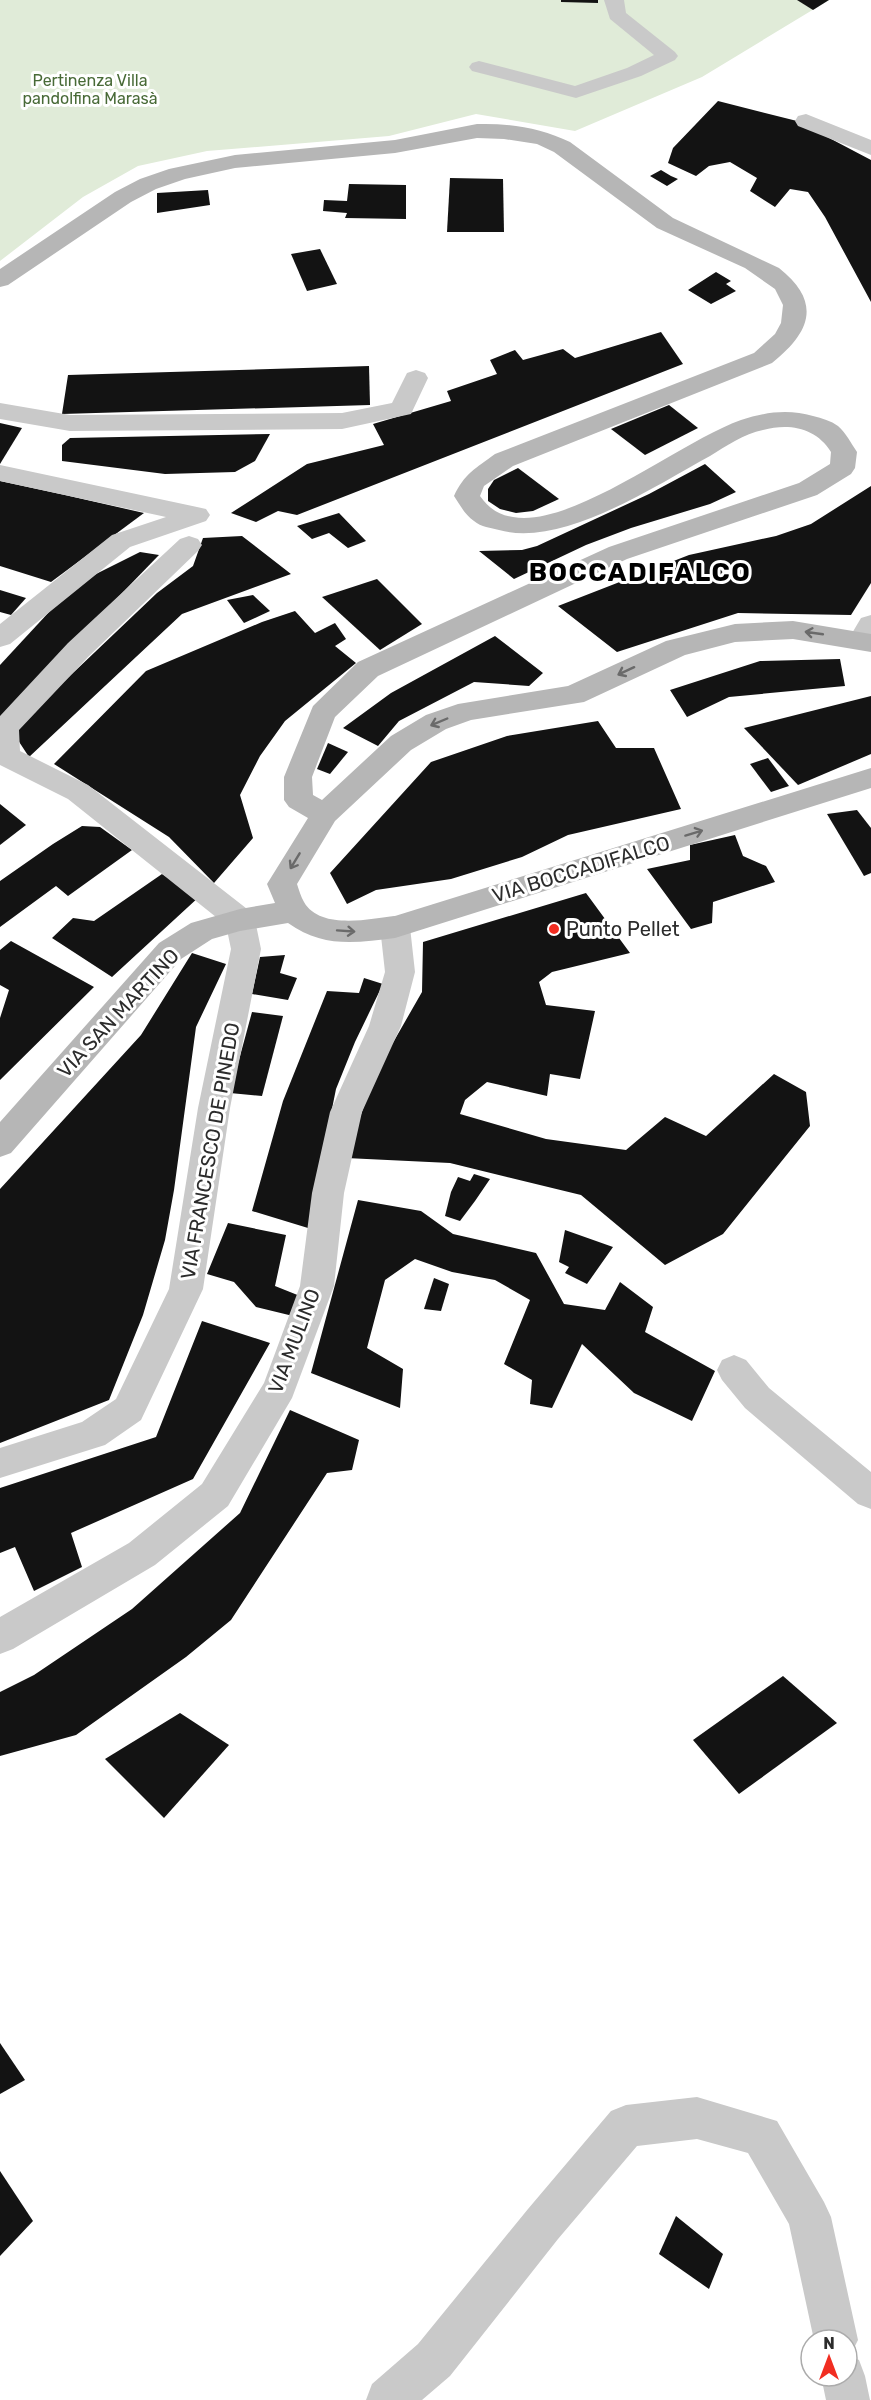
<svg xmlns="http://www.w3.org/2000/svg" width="871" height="2400" viewBox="0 0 871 2400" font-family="Rubik,sans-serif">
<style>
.green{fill:#e0ebd8}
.building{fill:#131313}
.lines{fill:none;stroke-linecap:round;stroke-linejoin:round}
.lane{fill:#c9c9c9;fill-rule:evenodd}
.street{fill:#c9c9c9;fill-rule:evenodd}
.secondary{fill:#b6b6b6;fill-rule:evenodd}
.oneway{stroke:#6a6a6a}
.poi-dot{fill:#f12d21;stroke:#fff;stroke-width:2}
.labels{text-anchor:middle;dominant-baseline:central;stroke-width:6;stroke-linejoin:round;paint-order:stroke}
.far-park-label{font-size:16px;fill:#486a37;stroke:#fff}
.street-label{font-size:20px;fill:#2c2c2c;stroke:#fff}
.poi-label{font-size:20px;fill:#2c2c2c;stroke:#fff;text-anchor:start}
.district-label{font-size:26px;font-weight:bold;letter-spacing:1.5px;fill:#000;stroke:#fff}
</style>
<rect width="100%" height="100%" fill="#fff"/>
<!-- green -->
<polygon class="green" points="0,0 829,0 702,77 575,131 476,114 389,136 207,151 138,166 83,197 0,261"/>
<!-- building -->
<g class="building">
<polygon points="561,0 598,0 598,3 561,2"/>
<polygon points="797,0 829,0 813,10"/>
<polygon points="718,101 797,121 871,160 871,302 825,217 808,192 790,189 775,207 750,191 757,178 730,162 709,166 696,176 668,163 673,148"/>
<polygon points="661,170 671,176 678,179 667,186 650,176"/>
<polygon points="450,178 503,179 504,232 447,232"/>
<polygon points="349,184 406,185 406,219 345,218 347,213 323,211 324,200 347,201"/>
<polygon points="208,190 210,205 157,213 157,193"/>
<polygon points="320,249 337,284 307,291 291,254"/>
<polygon points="716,272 731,281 726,284 736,291 711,304 688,290"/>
<polygon points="661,332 683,364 297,515 278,511 256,522 231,513 307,464 384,445 373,424 451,401 447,391 497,374 490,360 515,350 523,360 563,349 575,358"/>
<polygon points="369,366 370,405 62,414 68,375"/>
<polygon points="669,405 698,428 645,455 611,429"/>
<polygon points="0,423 22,428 0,464"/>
<polygon points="270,434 255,461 235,472 165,474 62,461 62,445 70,438"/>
<polygon points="705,464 736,492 710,504 631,528 586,545 514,579 479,551 522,550 537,546 649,494"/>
<polygon points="518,468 559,499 533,511 516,513 500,509 488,501 488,489 494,480"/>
<polygon points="0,481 65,495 144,513 51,582 0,566"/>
<polygon points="871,486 871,583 851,615 738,613 617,652 558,606 689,555 776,536 811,524"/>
<polygon points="339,513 366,541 348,548 329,533 312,539 297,526"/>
<polygon points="242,536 291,574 182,614 29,757 12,731 157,593 193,566 203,538"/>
<polygon points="140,552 159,555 0,719 0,665 74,585"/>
<polygon points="377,579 422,624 380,650 322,597"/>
<polygon points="0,590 26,598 11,615 0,612"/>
<polygon points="253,595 270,611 244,623 227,600"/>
<polygon points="295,611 315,633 335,623 346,639 335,646 356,663 285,721 260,756 240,795 253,838 214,883 169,837 54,764 146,671 262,622"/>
<polygon points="495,636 543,673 529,686 474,682 399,721 378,746 343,728 391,693"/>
<polygon points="840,659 845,686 729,697 687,717 670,690 760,661"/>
<polygon points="871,696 871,754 798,785 744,728"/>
<polygon points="598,721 616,748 654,748 681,809 568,835 522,857 451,879 376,890 347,904 330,873 431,762 507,736"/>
<polygon points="328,743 348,752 330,774 317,769"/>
<polygon points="768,758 789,786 771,792 750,764"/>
<polygon points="0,804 26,825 0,845"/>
<polygon points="857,810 871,828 871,873 864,876 827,814"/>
<polygon points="82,826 100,827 132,850 68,896 56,886 0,927 0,881 53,844"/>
<polygon points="735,835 743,856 766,866 775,882 713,902 712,923 691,929 647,869 690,860 690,845"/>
<polygon points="162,874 200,896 112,977 52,938 73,918 94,921"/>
<polygon points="586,893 630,953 552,972 539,982 546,1005 595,1011 580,1079 550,1074 547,1096 487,1082 465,1100 460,1114 546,1139 626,1150 665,1117 706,1136 774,1074 806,1092 810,1126 723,1234 665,1265 581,1195 450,1163 346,1158 375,1074 422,992 423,942"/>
<polygon points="11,941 94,987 0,1080 0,1018 9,990 0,985 0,950"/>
<polygon points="192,953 226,964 196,1027 174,1190 165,1240 143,1315 109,1400 0,1443 0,1189 141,1035"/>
<polygon points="285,955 280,973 297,978 288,1000 252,994 260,957"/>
<polygon points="364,978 383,984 355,1042 336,1089 308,1228 252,1211 283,1101 327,991 359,993"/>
<polygon points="252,1012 283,1016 262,1096 230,1093"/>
<polygon points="474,1174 490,1179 475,1201 460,1221 445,1216 451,1192 458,1177 470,1181"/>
<polygon points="358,1200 421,1211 453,1234 536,1253 564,1304 605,1310 620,1282 653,1307 645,1332 715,1371 692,1421 634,1393 582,1344 552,1408 530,1404 532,1380 504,1364 530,1300 495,1280 452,1272 415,1259 385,1280 367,1348 403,1369 400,1408 311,1373"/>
<polygon points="228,1223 286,1235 275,1286 300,1296 293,1316 256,1307 234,1282 207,1274"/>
<polygon points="565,1230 613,1247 587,1284 565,1273 569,1267 559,1262"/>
<polygon points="434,1278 449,1284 441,1311 424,1309"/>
<polygon points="202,1321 270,1343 193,1479 71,1533 82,1567 34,1591 15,1547 0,1553 0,1488 156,1437"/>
<polygon points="290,1410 359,1440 352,1470 327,1473 231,1620 186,1657 76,1735 0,1756 0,1692 34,1675 132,1609 240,1513"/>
<polygon points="783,1676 837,1723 739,1794 693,1740"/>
<polygon points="180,1713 229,1745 164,1818 105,1759"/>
<polygon points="0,2043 25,2080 0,2094"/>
<polygon points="0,2171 33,2221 0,2256"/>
<polygon points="676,2216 723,2254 709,2289 659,2254"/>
</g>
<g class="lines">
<!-- lane -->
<polygon class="lane" points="604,0 624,0 626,13 675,52 678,56 675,60 641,76 576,98 472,71 469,67 472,63 479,61 575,86 627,68 654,55 610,19"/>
<!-- street -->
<g class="street">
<polygon points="806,114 871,140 871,155 798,126 795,121 798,116"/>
<polygon points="416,370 425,373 428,378 411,414 342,429 70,431 0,419 0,403 70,415 342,413 392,403 407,373"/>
<polygon points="0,465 197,507 206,509 210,515 206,521 130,547 10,644 0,647 0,624 112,535 166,517 0,481"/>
<polygon points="189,536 198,539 202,545 198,551 88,657 19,730 20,751 88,785 251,912 255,920 261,949 230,1108 203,1289 141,1420 105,1445 0,1478 0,1448 82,1422 116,1399 169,1289 198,1108 231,949 226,925 68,799 0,765 0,716 68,643 180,539"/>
<polygon points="871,615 871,647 862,649 852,646 848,640 861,618"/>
<polygon points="395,916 406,919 410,927 415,972 401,1026 362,1112 344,1193 334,1286 292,1398 228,1506 155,1565 13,1649 0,1654 0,1617 129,1543 202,1484 264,1383 300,1286 312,1193 330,1112 369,1026 385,972 380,927 384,919"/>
<polygon points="734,1355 746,1360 769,1388 871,1472 871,1509 858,1504 745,1408 722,1380 717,1370 722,1360"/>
<polygon points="697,2097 777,2121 824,2202 831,2217 858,2340 850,2356 859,2360 865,2376 870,2400 826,2400 821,2376 847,2376 847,2340 814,2340 789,2224 748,2153 697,2139 637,2146 558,2239 450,2376 422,2400 366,2400 372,2384 418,2344 528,2209 611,2111 626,2105"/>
</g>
<!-- secondary -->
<path class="secondary" d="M477 124C509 123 541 128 570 142L673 218 779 268C822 302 811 332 772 363L513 466 484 486 480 496C489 508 498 515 513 517 573 528 683 440 741 420 765 412 789 409 813 416 822 418 831 421 838 426 846 433 851 443 857 452L855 468 851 474 817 495 627 559 378 676 335 717 312 777 313 795 322 800 391 736 426 715 458 704 568 686 666 641 735 624 793 621 871 634V652L793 639 735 642 685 655 584 702 471 720 446 729 411 750 335 821 297 884C299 890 301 897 304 902 320 930 369 919 395 916L871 768V788L395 938C355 943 323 948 288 923L240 931 212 939 181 959 11 1153 0 1157V1122L159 943 191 923 240 909 275 903 267 884 308 818 289 807 284 800V777L313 706 358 662 609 547 799 483 830 464 831 452C816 428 790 423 763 430 744 434 726 446 710 456 655 486 562 548 499 530 491 528 481 527 474 521 465 515 460 505 454 496 464 474 476 468 495 454L754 353 775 334 781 323 783 305 775 289 745 268 657 228 554 152 537 144 504 139 477 138 395 153 235 168 185 179 156 189 131 202 8 285 0 287V269L115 192 140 179 169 169 235 155 395 140Z"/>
</g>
<!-- one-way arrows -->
<defs><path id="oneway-shaft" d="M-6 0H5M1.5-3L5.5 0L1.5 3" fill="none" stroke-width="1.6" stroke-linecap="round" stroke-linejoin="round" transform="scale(1.5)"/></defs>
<g class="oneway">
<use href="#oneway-shaft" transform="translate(814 633) rotate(-172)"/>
<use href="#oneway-shaft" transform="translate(626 671) rotate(155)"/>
<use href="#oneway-shaft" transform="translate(439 722) rotate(157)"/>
<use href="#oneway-shaft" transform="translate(694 833) rotate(-17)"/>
<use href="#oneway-shaft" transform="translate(295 861) rotate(121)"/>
<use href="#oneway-shaft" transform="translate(346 931) rotate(4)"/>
</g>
<!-- markers -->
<circle class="poi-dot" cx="554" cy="929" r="6"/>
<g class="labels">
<!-- far-park labels -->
<g class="far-park-label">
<text x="90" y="80">Pertinenza Villa<tspan x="90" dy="18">pandolfina Marasà</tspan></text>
</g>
<!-- street labels -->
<g class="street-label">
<text transform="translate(581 869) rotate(-17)">VIA BOCCADIFALCO</text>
<text transform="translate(118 1013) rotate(-47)">VIA SAN MARTINO</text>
<text transform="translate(210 1151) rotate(-80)">VIA FRANCESCO DE PINEDO</text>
<text transform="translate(294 1341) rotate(-69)">VIA MULINO</text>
</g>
<!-- poi labels -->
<g class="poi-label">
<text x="566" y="929">Punto Pellet</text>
</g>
<!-- district labels -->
<g class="district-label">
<text x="640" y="572">BOCCADIFALCO</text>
</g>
</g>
<!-- north arrow -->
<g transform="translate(829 2358)"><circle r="28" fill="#ffffff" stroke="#ababab" stroke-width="1.5"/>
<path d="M0-4.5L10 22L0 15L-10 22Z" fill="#f12d21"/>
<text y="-9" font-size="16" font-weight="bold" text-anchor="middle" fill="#2c2c2c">N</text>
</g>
</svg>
